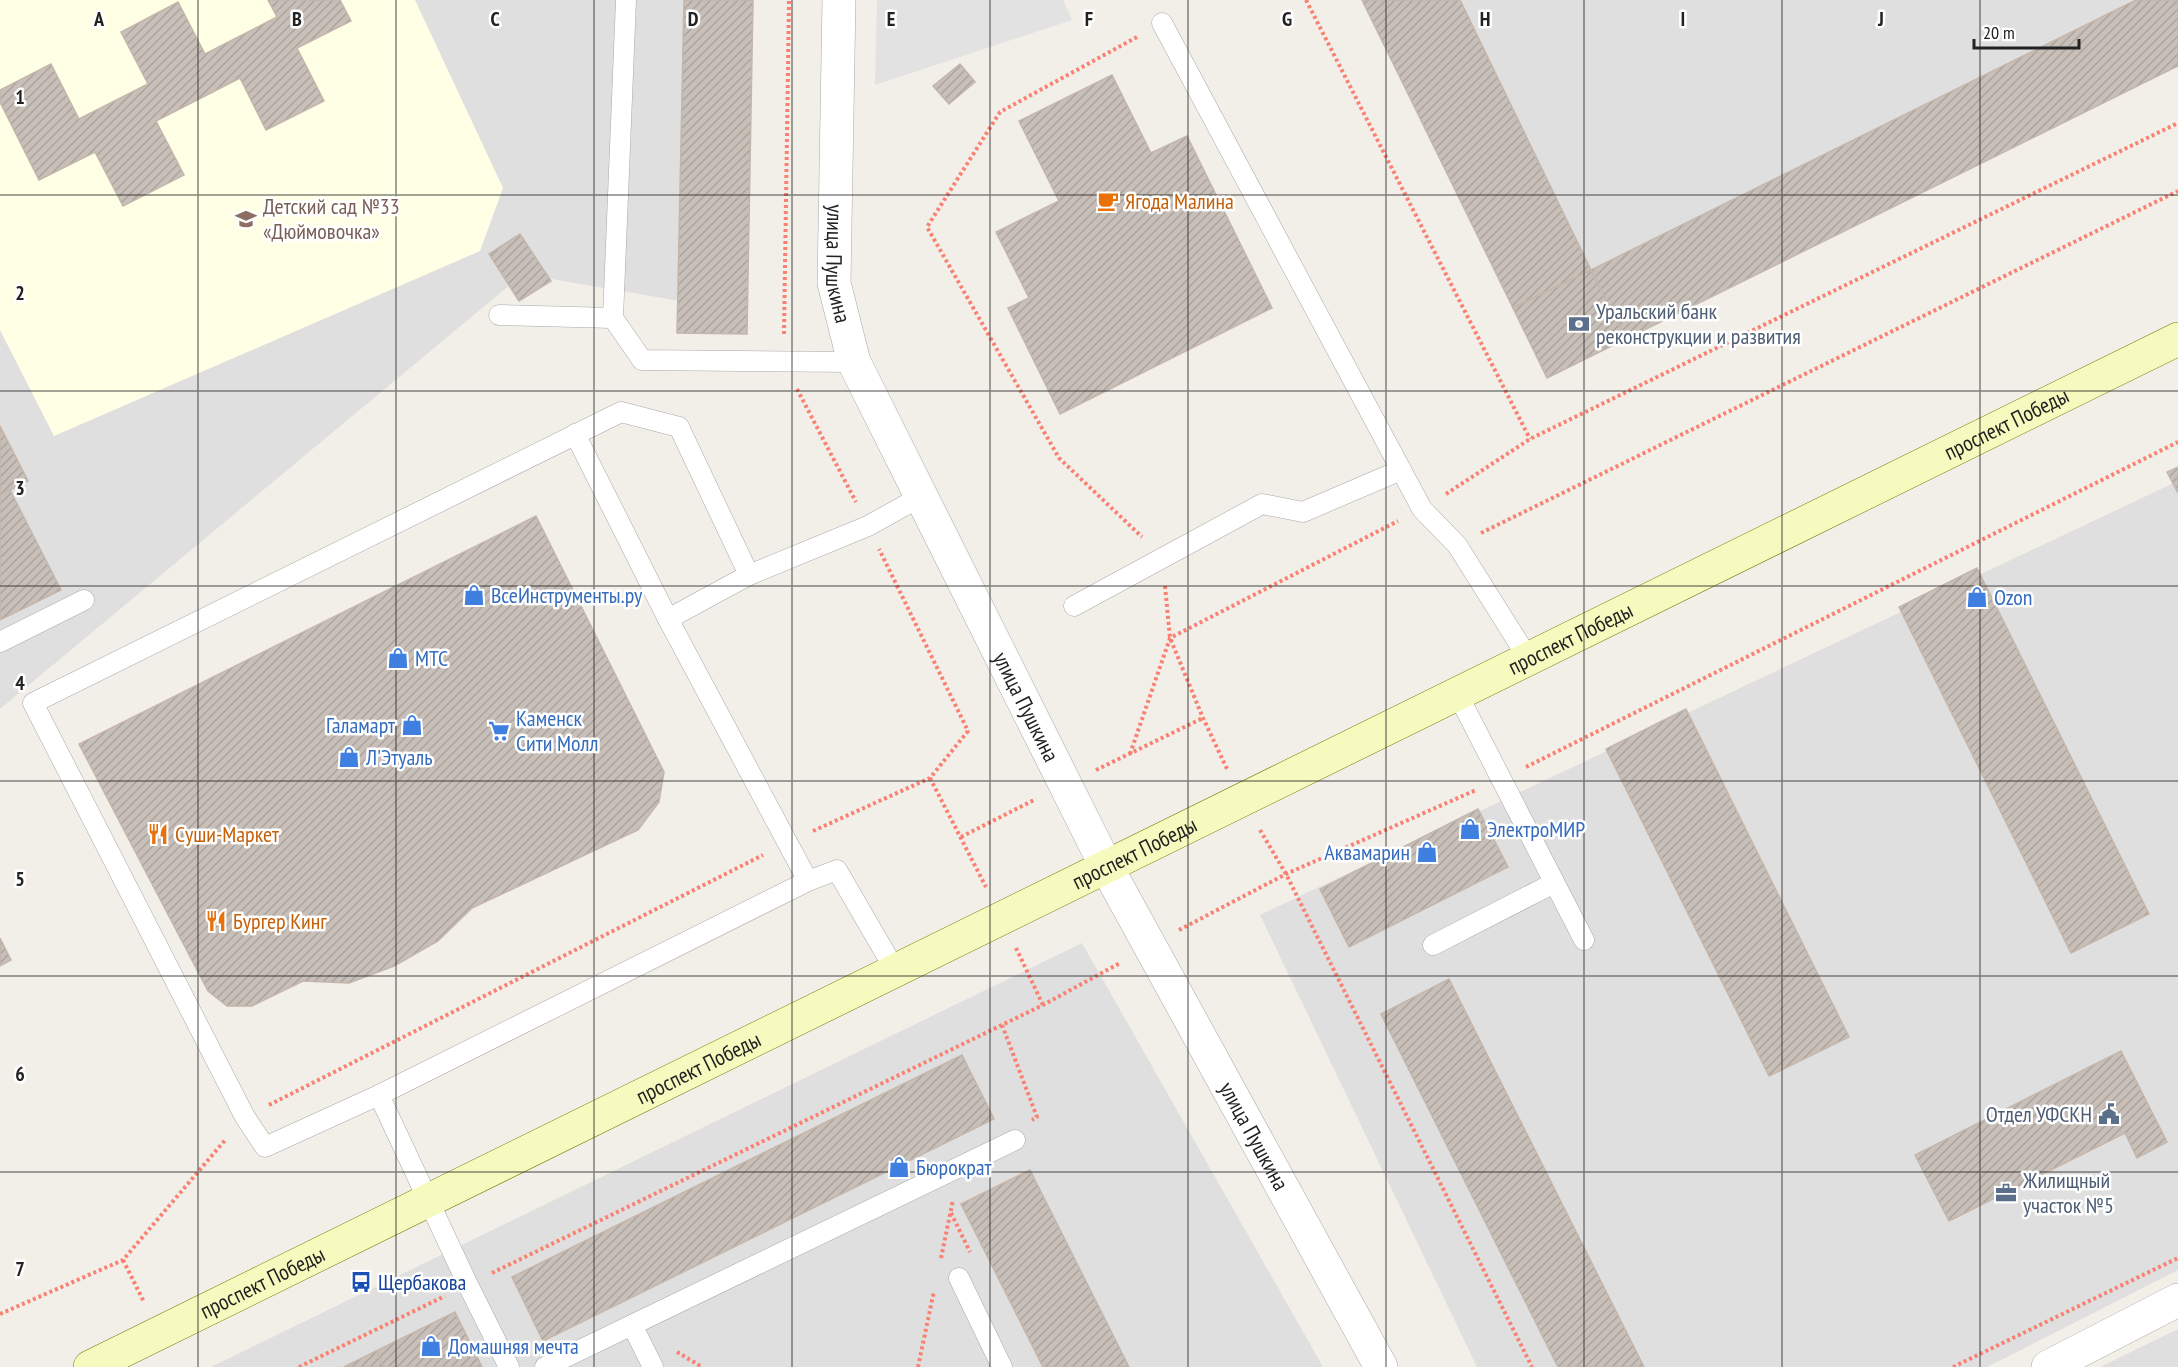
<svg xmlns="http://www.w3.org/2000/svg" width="2178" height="1367" viewBox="0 0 2178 1367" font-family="'PT Sans Narrow',sans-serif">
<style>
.residential{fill:#e0dfdf}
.education{fill:#ffffe5}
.parking{fill:#e2e2e2}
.building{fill:url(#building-hatch);stroke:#c4b6ab;stroke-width:1.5}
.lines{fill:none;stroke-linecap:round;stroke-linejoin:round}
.service-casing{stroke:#a9a9a9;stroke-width:21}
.tertiary-casing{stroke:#a9a9a9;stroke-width:34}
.secondary-casing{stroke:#707d05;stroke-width:34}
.path{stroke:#fa8072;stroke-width:4;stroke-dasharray:3 3;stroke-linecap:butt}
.service{stroke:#fff;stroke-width:20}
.tertiary{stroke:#fff;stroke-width:33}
.secondary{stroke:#f7fabf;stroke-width:33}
.grid{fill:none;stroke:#222;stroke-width:1.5;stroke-opacity:0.55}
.labels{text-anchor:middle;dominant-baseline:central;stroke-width:5;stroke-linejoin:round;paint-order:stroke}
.food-label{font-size:22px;fill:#c56008;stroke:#fff;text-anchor:start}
.education-label{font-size:22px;fill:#785e54;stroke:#fff;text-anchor:start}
.street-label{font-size:22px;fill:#222;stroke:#fff}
.service-label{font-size:22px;fill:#4e5e75;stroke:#fff;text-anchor:start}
.shop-label{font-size:22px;fill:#366cbe;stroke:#fff;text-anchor:start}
.transit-label{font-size:22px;fill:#164399;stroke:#fff;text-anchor:start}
.grid-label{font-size:20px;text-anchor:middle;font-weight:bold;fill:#222;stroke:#fff;stroke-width:5;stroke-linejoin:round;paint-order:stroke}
</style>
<defs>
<pattern id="building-hatch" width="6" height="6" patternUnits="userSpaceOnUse" patternTransform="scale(1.5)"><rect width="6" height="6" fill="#c7bfb8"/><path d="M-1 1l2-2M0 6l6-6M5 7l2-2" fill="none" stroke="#aba49e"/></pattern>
</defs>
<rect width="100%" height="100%" fill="#f2efe9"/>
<!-- residential -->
<g class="residential">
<polygon points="0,0 714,0 709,306 523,274 0,709"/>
<polygon points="1400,0 2178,0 2178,31 1577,318"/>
<polygon points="2178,481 2178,1270 1987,1367 1477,1367 1260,915"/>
<polygon points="1082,943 1323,1367 211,1367"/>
<polygon points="2178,1329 2178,1367 2100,1367"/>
</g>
<!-- education -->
<polygon class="education" points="0,0 415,0 503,188 480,251 54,436 0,330"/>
<!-- parking -->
<polygon class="parking" points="877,0 1063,0 1072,20 875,85"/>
<!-- building -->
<g class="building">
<polygon points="268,0 340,0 351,21 297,48 324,101 266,130 240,78 156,121 184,175 123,206 95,152 39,180 0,102 0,90 51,64 79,119 148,84 121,32 178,2 205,54 277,17"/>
<polygon points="684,0 753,0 747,334 677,333"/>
<polygon points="1362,0 1460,0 1591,270 1513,308"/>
<polygon points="2136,0 2178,0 2178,66 1626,339 1591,270"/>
<polygon points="960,64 975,82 949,104 933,86"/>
<polygon points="1112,75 1151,153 1187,136 1272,308 1060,414 1008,308 1029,298 996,232 1059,201 1019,121"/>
<polygon points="520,234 551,281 519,301 489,254"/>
<polygon points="1591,270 1626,339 1547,378 1513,308"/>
<polygon points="0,426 28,481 0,495"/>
<polygon points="2178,467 2178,493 2167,472"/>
<polygon points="10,490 61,590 0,620 0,495"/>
<polygon points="536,516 664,772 659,802 638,830 472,908 438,941 394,966 349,983 303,981 252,1006 227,1006 208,991 79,744"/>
<polygon points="1977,568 2149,914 2071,953 1899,607"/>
<polygon points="1686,709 1849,1037 1769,1076 1606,749"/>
<polygon points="1478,809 1508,867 1349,947 1320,889"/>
<polygon points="0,938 11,960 0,966"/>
<polygon points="1449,979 1644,1367 1558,1367 1381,1014"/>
<polygon points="2121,1051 2167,1142 2137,1158 2125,1133 1949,1221 1915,1155"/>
<polygon points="962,1055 994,1119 543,1341 512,1277"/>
<polygon points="1030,1170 1129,1367 1043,1367 961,1204"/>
<polygon points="455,1312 482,1367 384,1367 376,1351"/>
<polygon points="376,1351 384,1367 344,1367"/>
</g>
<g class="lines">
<defs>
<g id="service">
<polyline points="626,0 613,318 642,360 854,362"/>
<polyline points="1162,23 1422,509 1457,545 1528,658"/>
<polyline points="499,315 613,318"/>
<polyline points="575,434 668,619 808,881"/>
<polyline points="749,575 868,526 922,496"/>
<polyline points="1074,606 1262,504 1303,512 1401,470"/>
<polyline points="668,619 749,575 679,427 621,412 33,703 245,1117 265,1147 379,1095 808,881 837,870 895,970"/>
<polyline points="0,642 84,600"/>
<polyline points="1457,693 1584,940"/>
<polyline points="1433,945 1554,883"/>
<polyline points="379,1095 468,1285 509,1367"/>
<polyline points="959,1278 1002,1367"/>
<polyline points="632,1325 653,1367"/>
<polyline points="545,1367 1015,1140"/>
</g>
<g id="tertiary">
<path id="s1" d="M839 0 834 283 854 362 1106 866 1381 1367"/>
<polyline points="2048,1367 2178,1300"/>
</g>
<g id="secondary">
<path id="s2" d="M90 1367 2178 339"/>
</g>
</defs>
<!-- service casing -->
<use href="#service" class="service-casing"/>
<!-- tertiary casing -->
<use href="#tertiary" class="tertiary-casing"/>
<!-- secondary casing -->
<use href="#secondary" class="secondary-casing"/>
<!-- path -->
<g class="path">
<polyline points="1306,0 1530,439"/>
<polyline points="1137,37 1000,112 927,227 1059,458 1142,537"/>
<polyline points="784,334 789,0"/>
<polyline points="797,389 856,502"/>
<polyline points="1446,494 1530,439 2178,123"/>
<polyline points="1481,533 2178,191"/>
<polyline points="1165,586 1170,638 1203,718 1228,771"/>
<polyline points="1130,754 1170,638 1398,521"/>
<polyline points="1526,767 2178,442"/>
<polyline points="1096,770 1203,718"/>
<polyline points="930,778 986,887"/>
<polyline points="1260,830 1286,874 1532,1367"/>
<polyline points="813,831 930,778 968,731 879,549"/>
<polyline points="961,837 1036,799"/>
<polyline points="1179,930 1286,874 1476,790"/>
<polyline points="1016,948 1043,1005"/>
<polyline points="1002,1025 1037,1117 1032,1120"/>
<polyline points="269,1105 763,855"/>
<polyline points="951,1213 970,1252"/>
<polyline points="941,1258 953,1200"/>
<polyline points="123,1260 144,1302"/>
<polyline points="492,1273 1043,1005 1120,963"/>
<polyline points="0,1314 123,1260 226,1139"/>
<polyline points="677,1352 702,1367"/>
<polyline points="299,1367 445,1296"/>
<polyline points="918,1367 934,1291"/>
<polyline points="1953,1367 2178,1258"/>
</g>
<!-- service -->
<use href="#service" class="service"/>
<!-- tertiary -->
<use href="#tertiary" class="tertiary"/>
<!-- secondary -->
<use href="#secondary" class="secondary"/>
</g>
<!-- grid -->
<path class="grid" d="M198 0V1367M396 0V1367M594 0V1367M792 0V1367M990 0V1367M1188 0V1367M1386 0V1367M1584 0V1367M1782 0V1367M1980 0V1367M0 195H2178M0 391H2178M0 586H2178M0 781H2178M0 976H2178M0 1172H2178"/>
<!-- icons -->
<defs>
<symbol id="cafe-bare" viewBox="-9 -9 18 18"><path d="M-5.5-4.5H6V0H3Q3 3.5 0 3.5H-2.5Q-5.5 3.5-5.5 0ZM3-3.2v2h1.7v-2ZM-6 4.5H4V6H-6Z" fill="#e8710a" stroke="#fff" stroke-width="2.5" paint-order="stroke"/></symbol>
<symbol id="school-bare" viewBox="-9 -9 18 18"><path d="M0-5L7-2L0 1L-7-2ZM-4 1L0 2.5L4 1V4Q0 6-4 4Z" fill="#8d6e63" stroke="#fff" stroke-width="2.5" paint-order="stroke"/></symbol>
<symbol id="bank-bare" viewBox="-9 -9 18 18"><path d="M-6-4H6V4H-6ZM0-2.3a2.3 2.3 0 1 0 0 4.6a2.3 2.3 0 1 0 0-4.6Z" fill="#5c6f8a" stroke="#fff" stroke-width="2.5" paint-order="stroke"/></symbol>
<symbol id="shop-bare" viewBox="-9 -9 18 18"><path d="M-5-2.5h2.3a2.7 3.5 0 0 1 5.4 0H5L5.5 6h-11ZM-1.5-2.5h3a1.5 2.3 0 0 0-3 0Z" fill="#3f7fe0" stroke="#fff" stroke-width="2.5" paint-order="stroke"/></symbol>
<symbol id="supermarket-bare" viewBox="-9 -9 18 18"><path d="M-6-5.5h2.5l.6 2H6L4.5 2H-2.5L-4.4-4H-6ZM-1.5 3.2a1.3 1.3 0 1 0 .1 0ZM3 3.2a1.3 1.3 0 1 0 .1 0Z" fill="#3f7fe0" stroke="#fff" stroke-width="2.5" paint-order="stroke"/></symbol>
<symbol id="restaurant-bare" viewBox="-9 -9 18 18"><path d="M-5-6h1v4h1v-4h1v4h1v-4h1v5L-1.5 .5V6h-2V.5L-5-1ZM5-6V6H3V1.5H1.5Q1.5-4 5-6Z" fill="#e8710a" stroke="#fff" stroke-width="2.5" paint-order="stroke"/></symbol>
<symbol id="civic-bare" viewBox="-9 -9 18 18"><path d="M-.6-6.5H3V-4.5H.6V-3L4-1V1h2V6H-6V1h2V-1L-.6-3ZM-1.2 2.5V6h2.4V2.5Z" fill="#5c6f8a" stroke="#fff" stroke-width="2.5" paint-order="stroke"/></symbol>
<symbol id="office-bare" viewBox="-9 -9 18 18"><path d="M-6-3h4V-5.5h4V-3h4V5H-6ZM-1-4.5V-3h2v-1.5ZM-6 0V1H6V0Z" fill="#5c6f8a" stroke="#fff" stroke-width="2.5" paint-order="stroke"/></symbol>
<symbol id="bus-bare" viewBox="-9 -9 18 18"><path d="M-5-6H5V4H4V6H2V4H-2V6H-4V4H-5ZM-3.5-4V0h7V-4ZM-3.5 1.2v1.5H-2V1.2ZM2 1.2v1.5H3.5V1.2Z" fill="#1a4fb4" stroke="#fff" stroke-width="2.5" paint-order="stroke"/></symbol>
</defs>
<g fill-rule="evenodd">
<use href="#cafe-bare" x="1093" y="186" width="30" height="30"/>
<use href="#school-bare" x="231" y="204" width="30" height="30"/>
<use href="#bank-bare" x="1564" y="309" width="30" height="30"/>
<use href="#shop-bare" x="459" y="580" width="30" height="30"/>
<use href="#shop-bare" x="1962" y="582" width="30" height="30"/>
<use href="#shop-bare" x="383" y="643" width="30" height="30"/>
<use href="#shop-bare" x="397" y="710" width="30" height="30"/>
<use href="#supermarket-bare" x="484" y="716" width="30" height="30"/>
<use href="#shop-bare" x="334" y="742" width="30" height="30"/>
<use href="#shop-bare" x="1455" y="814" width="30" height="30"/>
<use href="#restaurant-bare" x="143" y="819" width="30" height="30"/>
<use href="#shop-bare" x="1412" y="837" width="30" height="30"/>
<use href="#restaurant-bare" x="201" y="906" width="30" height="30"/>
<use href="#civic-bare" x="2094" y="1099" width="30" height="30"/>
<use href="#shop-bare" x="884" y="1152" width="30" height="30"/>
<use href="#office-bare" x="1991" y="1178" width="30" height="30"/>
<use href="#bus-bare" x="346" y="1267" width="30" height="30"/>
<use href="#shop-bare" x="416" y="1331" width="30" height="30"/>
</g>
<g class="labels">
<!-- food labels -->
<g class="food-label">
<text x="1125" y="201">Ягода Малина</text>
<text x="175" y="834">Суши-Маркет</text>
<text x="233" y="921">Бургер Кинг</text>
</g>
<!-- education labels -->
<g class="education-label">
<text x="263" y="206">Детский сад №33<tspan x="263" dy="25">«Дюймовочка»</tspan></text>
</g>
<!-- street labels -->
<g class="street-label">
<text stroke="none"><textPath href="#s1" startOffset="264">улица Пушкина</textPath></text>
<text stroke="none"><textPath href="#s2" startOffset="2136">проспект Победы</textPath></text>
<text stroke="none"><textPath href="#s2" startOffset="1650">проспект Победы</textPath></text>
<text stroke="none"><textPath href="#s1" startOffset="750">улица Пушкина</textPath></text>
<text stroke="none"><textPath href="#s2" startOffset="1164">проспект Победы</textPath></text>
<text stroke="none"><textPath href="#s2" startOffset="678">проспект Победы</textPath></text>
<text stroke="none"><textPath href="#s1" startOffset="1236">улица Пушкина</textPath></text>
<text stroke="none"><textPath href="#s2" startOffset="192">проспект Победы</textPath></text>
</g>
<!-- service labels -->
<g class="service-label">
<text x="1596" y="311">Уральский банк<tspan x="1596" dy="25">реконструкции и развития</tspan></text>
<text x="2092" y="1114" text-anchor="end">Отдел УФСКН</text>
<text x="2023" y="1180">Жилищный<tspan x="2023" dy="25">участок №5</tspan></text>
</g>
<!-- shop labels -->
<g class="shop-label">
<text x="491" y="595">ВсеИнструменты.ру</text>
<text x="1994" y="597">Ozon</text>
<text x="415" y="658">МТС</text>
<text x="516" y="718">Каменск<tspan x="516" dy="25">Сити Молл</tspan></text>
<text x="395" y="725" text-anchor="end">Галамарт</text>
<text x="366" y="757">Л'Этуаль</text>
<text x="1487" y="829">ЭлектроМИР</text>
<text x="1410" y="852" text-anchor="end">Аквамарин</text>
<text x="916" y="1167">Бюрократ</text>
<text x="448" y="1346">Домашняя мечта</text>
</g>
<!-- transit labels -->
<g class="transit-label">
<text x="378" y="1282">Щербакова</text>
</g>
</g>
<g class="grid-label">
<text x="99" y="26">A</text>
<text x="297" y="26">B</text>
<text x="495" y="26">C</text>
<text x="693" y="26">D</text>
<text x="891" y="26">E</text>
<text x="1089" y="26">F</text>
<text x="1287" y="26">G</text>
<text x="1485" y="26">H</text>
<text x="1683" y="26">I</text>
<text x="1881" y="26">J</text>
<text x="20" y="104">1</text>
<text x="20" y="300">2</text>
<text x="20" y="495">3</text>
<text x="20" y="690">4</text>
<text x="20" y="886">5</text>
<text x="20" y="1081">6</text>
<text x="20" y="1276">7</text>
</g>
<!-- scale -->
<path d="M1974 39v9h105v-9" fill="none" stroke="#222222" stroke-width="3"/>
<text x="1983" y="39" font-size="18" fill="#222222" stroke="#ffffff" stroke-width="4.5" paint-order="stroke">20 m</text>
</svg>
